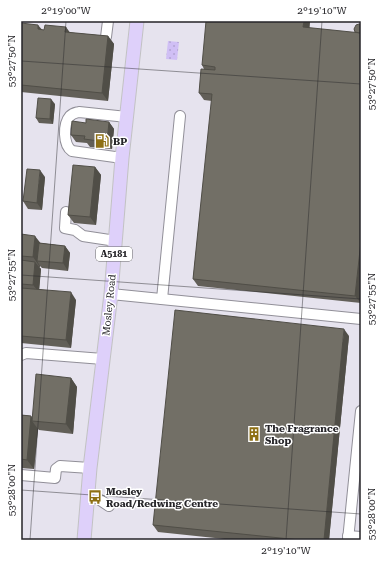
<svg xmlns="http://www.w3.org/2000/svg" width="382" height="561" viewBox="0 0 382 561" font-family="'Roboto Serif',serif">
<style>
.grass{fill:url(#grass-dots)}
.lines{fill:none;stroke-linecap:round;stroke-linejoin:round}
.minor-casing{stroke:#918f98;stroke-width:12}
.major-casing{stroke:#c2c2c3;stroke-width:15}
.minor{stroke:#fff;stroke-width:10}
.major{stroke:#ded0fa;stroke-width:13}
.wall{fill:#625f58}
.shaded-wall{fill:#504e47}
.building{fill:#726f66;stroke:#504e47}
.ticks{fill:none;stroke:#262529;stroke-width:1;stroke-opacity:0.45}
.labels{text-anchor:middle;dominant-baseline:central;stroke-width:3;stroke-linejoin:round;paint-order:stroke}
.shield{fill:#fff;stroke:#676669;stroke-width:1}
.shield-label{font-size:9px;font-weight:bold;fill:#262529}
.poi-label{font-size:10px;font-weight:bold;fill:#262529;stroke:#fff;text-anchor:start}
.street-label{font-size:10px;fill:#262529;stroke:#fff}
.neatline{fill:none;stroke:#262529;stroke-width:1.5}
.ticks-label{font-size:10px;text-anchor:middle;fill:#262529}
</style>
<defs>
<pattern id="grass-dots" width="8" height="8" patternUnits="userSpaceOnUse"><rect width="8" height="8" fill="#d0bff5"/><path d="M2 2h.1M6 6h.1" fill="none" stroke="#b2a4d2" stroke-width="1.8" stroke-linecap="round"/></pattern>
</defs>
<rect width="100%" height="100%" fill="#e6e3ee"/>
<!-- grass -->
<polygon class="grass" points="168,41 179,42 177,60 166,59"/>
<g class="lines">
<defs>
<g id="minor">
<polyline points="106,37 108,21"/>
<path d="M122 158 72 151C63 145 63 124 70 116 73 113 75 113 79 112L127 117"/>
<polyline points="66,212 65,228 75,230 83,236 116,241"/>
<polyline points="111,294 361,319"/>
<polyline points="162,299 180,116"/>
<polyline points="21,355 26,353 103,359"/>
<polyline points="21,475 55,478 56,469 60,466 90,468"/>
<polyline points="91,494 109,506"/>
<polyline points="348,536 361,537"/>
<polyline points="348,540 361,411"/>
</g>
<polyline id="major" points="84,540 90,468 111,294 122,158 137,21"/>
</defs>
<!-- minor casing -->
<use href="#minor" class="minor-casing"/>
<!-- major casing -->
<use href="#major" class="major-casing"/>
<!-- minor -->
<use href="#minor" class="minor"/>
<!-- major -->
<use href="#major" class="major"/>
</g>
<!-- wall -->
<g class="wall">
<polygon points="310,21 309,28 356,33 354,29 361,25 361,303 198,286 193,279 212,101 204,100 199,93 204,69 202,65"/>
<polygon points="21,23 42,30 108,36 114,44 108,101 21,92"/>
<polygon points="55,104 53,124 39,123 36,118"/>
<polygon points="109,122 114,129 112,149 90,147 87,143 76,142 71,135 86,123"/>
<polygon points="95,167 101,175 96,225 74,223 68,215"/>
<polygon points="45,177 42,210 28,209 23,201"/>
<polygon points="21,234 40,243 65,246 70,253 68,271 42,268 40,266 40,267 39,267 41,269 39,289 76,300 71,348 21,343"/>
<polygon points="349,336 329,540 234,540 158,532 153,525"/>
<polygon points="71,378 77,387 73,434 39,430 38,429 34,469 21,468 21,415 31,416 32,418"/>
</g>
<!-- shaded-wall -->
<g class="shaded-wall">
<polygon points="304,21 310,21 309,34 303,27"/>
<polygon points="38,25 44,32 38,29"/>
<polygon points="66,27 71,34 65,32"/>
<polygon points="108,36 114,44 108,101 102,93"/>
<polygon points="51,99 55,104 53,124 50,119"/>
<polygon points="109,122 114,129 112,149 107,142"/>
<polygon points="95,167 101,175 96,225 90,217"/>
<polygon points="40,170 45,177 42,210 37,203"/>
<polygon points="35,236 42,245 37,261 40,266 40,267 33,257"/>
<polygon points="361,241 361,303 355,296"/>
<polygon points="65,246 70,253 68,271 63,263"/>
<polygon points="35,262 41,269 39,292 33,285"/>
<polygon points="71,292 76,300 71,348 66,340"/>
<polygon points="344,329 349,336 329,540 324,540"/>
<polygon points="71,378 77,387 73,434 66,424"/>
<polygon points="31,416 34,421 32,421 38,429 34,469 27,460"/>
</g>
<!-- building -->
<g class="building">
<polygon points="206,21 304,21 303,27 361,33 361,241 355,296 193,279 212,94 199,93 201,69 215,70 215,67 202,65"/>
<polygon points="21,23 38,25 38,29 44,30 45,25 66,27 65,32 108,36 102,93 21,85"/>
<polygon points="359,24 361,25 361,32 360,33 355,32 354,29 356,25"/>
<polygon points="38,98 51,99 50,119 36,118"/>
<polygon points="86,119 109,122 107,142 84,139 85,136 71,135 72,121 86,123"/>
<polygon points="73,165 95,167 90,217 68,215"/>
<polygon points="27,169 40,170 37,203 23,201"/>
<polygon points="21,234 35,236 33,257 21,256"/>
<polygon points="39,243 65,246 63,263 37,261"/>
<polygon points="21,260 35,262 33,285 21,284"/>
<polygon points="21,288 71,292 66,340 21,336"/>
<polygon points="175,310 344,329 324,540 300,540 153,525"/>
<polygon points="36,374 71,378 66,424 32,421"/>
<polygon points="21,415 31,416 27,460 21,459"/>
</g>
<!-- ticks -->
<path class="ticks" d="M21 61 361 84M21 275 361 299M21 490 361 514M30 540 66 21M286 540 322 21"/>
<!-- icons -->
<defs>
<symbol id="fuel-bare" viewBox="-9 -9 18 18"><path d="M-5.5-6h7V0h2V4h1.3V-2.5L3-4.5l.8-.8L6-3V5H2.5V1h-1V6h-7ZM-4.2-4.7v3.2H.2V-4.7Z" fill="#8e7014" stroke="#fff" stroke-width="2.5" paint-order="stroke"/></symbol>
<symbol id="building-bare" viewBox="-9 -9 18 18"><path d="M-4-6H4V6H1V3H-1V6H-4ZM-2.5-4.3h1.7v1.8h-1.7ZM.8-4.3h1.7v1.8H.8ZM-2.5-1h1.7V.8h-1.7ZM.8-1h1.7V.8H.8Z" fill="#8e7014" stroke="#fff" stroke-width="2.5" paint-order="stroke"/></symbol>
<symbol id="bus-bare" viewBox="-9 -9 18 18"><path d="M-5-6H5V4H4V6H2V4H-2V6H-4V4H-5ZM-3.5-4V0h7V-4ZM-3.5 1.2v1.5H-2V1.2ZM2 1.2v1.5H3.5V1.2Z" fill="#8e7014" stroke="#fff" stroke-width="2.5" paint-order="stroke"/></symbol>
</defs>
<g fill-rule="evenodd">
<use href="#fuel-bare" x="92" y="131" width="20" height="20"/>
<use href="#building-bare" x="244" y="424" width="20" height="20"/>
<use href="#bus-bare" x="85" y="487" width="20" height="20"/>
</g>
<g class="labels">
<!-- shield labels -->
<rect class="shield" x="96" y="247" width="36" height="14" rx="3"/>
<g class="shield-label">
<text x="114" y="254">A5181</text>
</g>
<!-- poi labels -->
<g class="poi-label">
<text x="113" y="141">BP</text>
<text x="265" y="428">The Fragrance<tspan x="265" dy="12">Shop</tspan></text>
<text x="106" y="491">Mosley<tspan x="106" dy="12">Road/Redwing Centre</tspan></text>
</g>
<!-- street labels -->
<g class="street-label">
<text transform="translate(109 305) rotate(-84)">Mosley Road</text>
</g>
</g>
<!-- border -->
<rect width="382" height="561" fill="none" stroke="#ffffff" stroke-width="44"/>
<rect x="22" y="22" width="338" height="517" class="neatline"/>
<g class="ticks-label">
<text x="66" y="14">2°19'00"W</text>
<text x="322" y="14">2°19'10"W</text>
<text transform="translate(11 61) rotate(-90)" y="4">53°27'50"N</text>
<text transform="translate(371 84) rotate(-90)" y="4">53°27'50"N</text>
<text transform="translate(11 275) rotate(-90)" y="4">53°27'55"N</text>
<text transform="translate(371 299) rotate(-90)" y="4">53°27'55"N</text>
<text transform="translate(11 490) rotate(-90)" y="4">53°28'00"N</text>
<text transform="translate(371 514) rotate(-90)" y="4">53°28'00"N</text>
<text x="286" y="554">2°19'10"W</text>
</g>
</svg>
